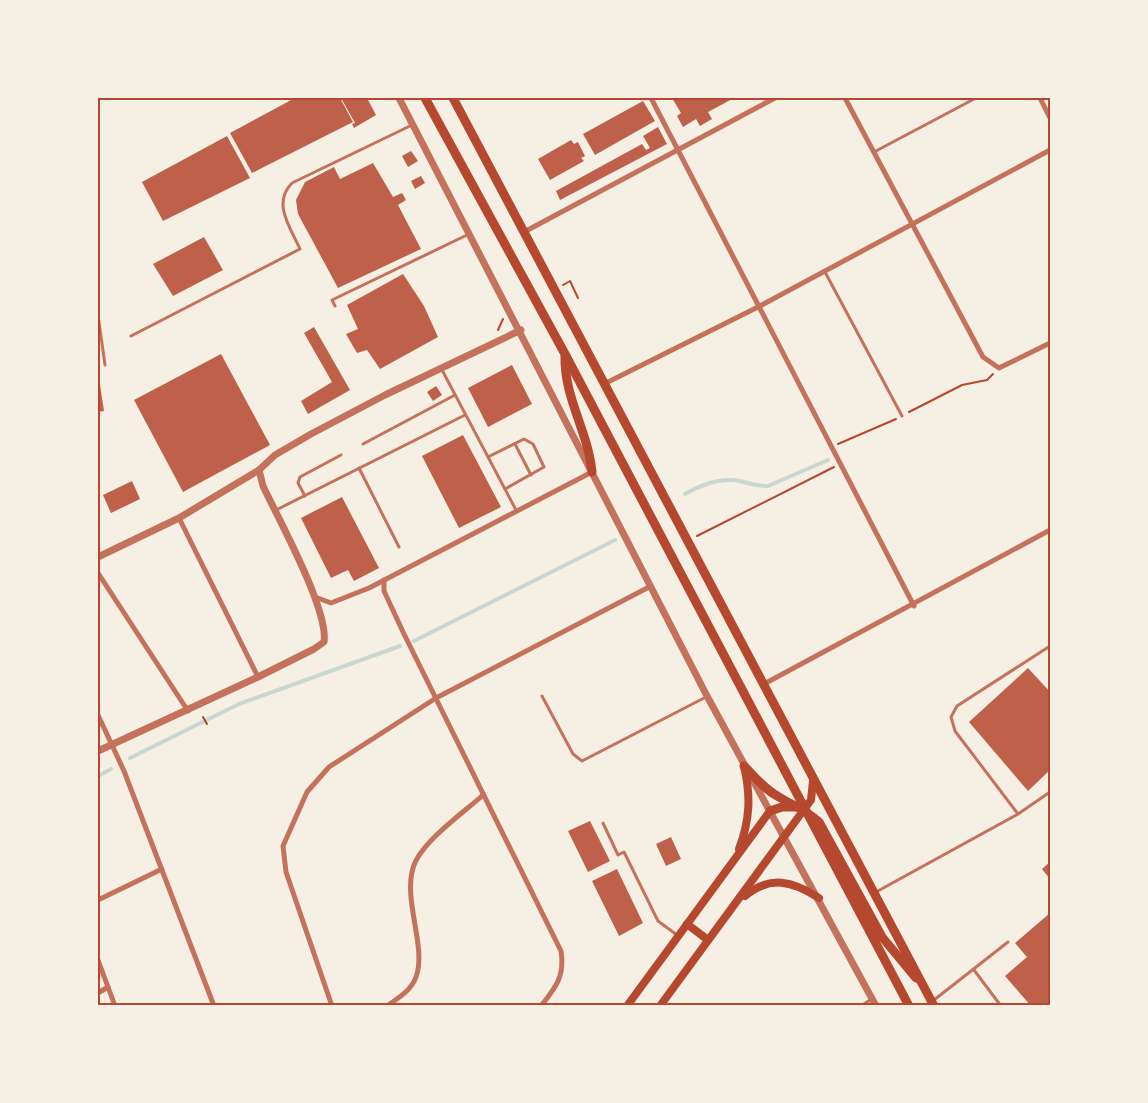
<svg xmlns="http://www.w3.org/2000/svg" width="1148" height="1103" viewBox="0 0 1148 1103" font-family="Overpass,sans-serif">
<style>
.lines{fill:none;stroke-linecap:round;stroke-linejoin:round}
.stream{stroke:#c9d6d2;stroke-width:4}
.building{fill:#bf614a}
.path{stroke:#b5482f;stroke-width:2}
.service{stroke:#c5725c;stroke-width:3}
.minor{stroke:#c5725c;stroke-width:5}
.tertiary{stroke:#c5725c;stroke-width:7}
.secondary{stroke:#b5482f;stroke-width:8}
.trunk{stroke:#b5482f;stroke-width:9}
.neatline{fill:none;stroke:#b5482f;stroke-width:2}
</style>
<rect width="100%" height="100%" fill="#f6efe4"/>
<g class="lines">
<!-- stream -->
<g class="stream">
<path d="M685 494C702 484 720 477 740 481 750 484 758 486 768 486L828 460"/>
<polyline points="414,641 615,540"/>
<polyline points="130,758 239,704 400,646"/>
<polyline points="98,776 111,769"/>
</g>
</g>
<!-- building -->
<g class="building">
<polygon points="295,98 340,98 353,122 252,173 230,133"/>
<polygon points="341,98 367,98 376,115 354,128 352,124 355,123"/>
<polygon points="672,98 734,98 708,112 712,119 700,126 696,119 683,127 677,116 681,113"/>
<polygon points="643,101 655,121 595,155 583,134"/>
<polygon points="658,127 667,144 560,200 556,191 642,144 646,150 650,148 643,136"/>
<polygon points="227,136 250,178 163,221 142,182"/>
<polygon points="571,140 574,144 578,142 585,156 581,158 584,161 550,180 538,159"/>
<polygon points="411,151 418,161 408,167 402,156"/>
<polygon points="373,163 393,197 402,193 406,200 398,205 421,249 338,288 298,214 296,200 305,182 334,167 340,179"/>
<polygon points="421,176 425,183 415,189 411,181"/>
<polygon points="204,237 223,270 173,296 153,264"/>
<polygon points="403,274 424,306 438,337 380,369 367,350 357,353 346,334 358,329 347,305"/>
<polygon points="314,327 350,390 308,414 301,401 332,382 304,333"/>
<polygon points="221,354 270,445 183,492 134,400"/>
<polygon points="512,365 532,404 488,427 468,388"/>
<polygon points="98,372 104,411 98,412"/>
<polygon points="436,386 442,395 433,401 427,392"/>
<polygon points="463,435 501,507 459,528 422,456"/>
<polygon points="132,481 140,499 111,513 103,495"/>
<polygon points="342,497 379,568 354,581 348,570 331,578 301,518"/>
<polygon points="1028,668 1050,692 1050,770 1028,791 969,722"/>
<polygon points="590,821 610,861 588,872 568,831"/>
<polygon points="671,837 681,859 666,866 656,844"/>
<polygon points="1050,862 1050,879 1042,869"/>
<polygon points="617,869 643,923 619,936 592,881"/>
<polygon points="1050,913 1050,1006 1031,1006 1005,976 1027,957 1015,943"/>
</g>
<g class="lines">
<!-- path -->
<g class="path">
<polyline points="563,285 570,281 578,298"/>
<polyline points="498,330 503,319"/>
<polyline points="909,412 962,385 987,380 993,374"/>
<polyline points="838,444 896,419"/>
<polyline points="697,536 834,467"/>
<polyline points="203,717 207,724"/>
</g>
<!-- service -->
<g class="service">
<polyline points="874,152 976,98"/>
<polyline points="825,272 902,416"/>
<polyline points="335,306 332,300 467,235"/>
<polyline points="98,315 105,365"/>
<path d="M131 336 300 249C290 227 272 203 292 183L412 125"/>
<polyline points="441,368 516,510"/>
<polyline points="363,444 455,395"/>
<polyline points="515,444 531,475"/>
<polyline points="488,457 524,439 533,444 544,467 505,489"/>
<polyline points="359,468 399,547"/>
<polyline points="305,496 298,483 300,477 341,455"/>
<polyline points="276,510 465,415"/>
<polyline points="542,696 573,754 582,761 706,697"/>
<polyline points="1018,814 955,731 951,717 957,706 1050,646"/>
<polyline points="603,823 618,855 624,852 658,921 677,935"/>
<polyline points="876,892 1018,814 1050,792"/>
<polyline points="974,970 1001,1006"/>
<polyline points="934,1000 1008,942"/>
<polyline points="861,1006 870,1000"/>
</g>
<!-- minor -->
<g class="minor">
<polyline points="651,98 914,606"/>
<polyline points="845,98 983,357 999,368 1050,343"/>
<polyline points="1040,98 1050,118"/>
<polyline points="524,232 775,98"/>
<polyline points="606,383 760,306 1050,150"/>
<polyline points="179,518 258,677"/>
<polyline points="98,573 188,711"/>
<path d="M384 580V591L404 634 561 951C565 976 556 987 541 1006"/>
<polyline points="315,597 331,603 369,588 592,472"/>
<polyline points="764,684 1050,530"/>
<polyline points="98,715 124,771 214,1006"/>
<polyline points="98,900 162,869"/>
<polyline points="98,960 115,1006"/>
<polyline points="98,993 108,987"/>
<polyline points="332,1006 286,872 283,846 307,792 329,767 436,698 651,586"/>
<path d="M387 1006C398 998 411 991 416 977 427 948 403 901 413 868 420 843 463 813 482 796"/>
</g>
<!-- tertiary -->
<g class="tertiary">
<polyline points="399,98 707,696 876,1006"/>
<polyline points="98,557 179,518 259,470 275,455 311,434 385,395 521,330"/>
<path d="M98 751 258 677 314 649 324 642C329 610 278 518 263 486L259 470"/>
</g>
<!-- secondary -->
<g class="secondary">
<path d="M739 849C750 820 751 796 744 766"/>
<path d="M745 896C770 875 793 881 819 898"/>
<polyline points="687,924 708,940"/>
<polyline points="627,1006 770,811"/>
<polyline points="660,1006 811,800 813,781"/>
</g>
<!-- trunk -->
<g class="trunk">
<polyline points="425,98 565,354 909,1006"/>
<polyline points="453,98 934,1006"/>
<path d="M565 356C564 398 588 431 592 472"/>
<path d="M744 766C755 777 765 790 779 797 794 806 806 810 819 822L882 937 916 978"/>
<polyline points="770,811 782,807 796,807"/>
</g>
</g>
<!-- border -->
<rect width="1148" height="1103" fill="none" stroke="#f6efe4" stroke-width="198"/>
<rect x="99" y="99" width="950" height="905" class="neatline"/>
</svg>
